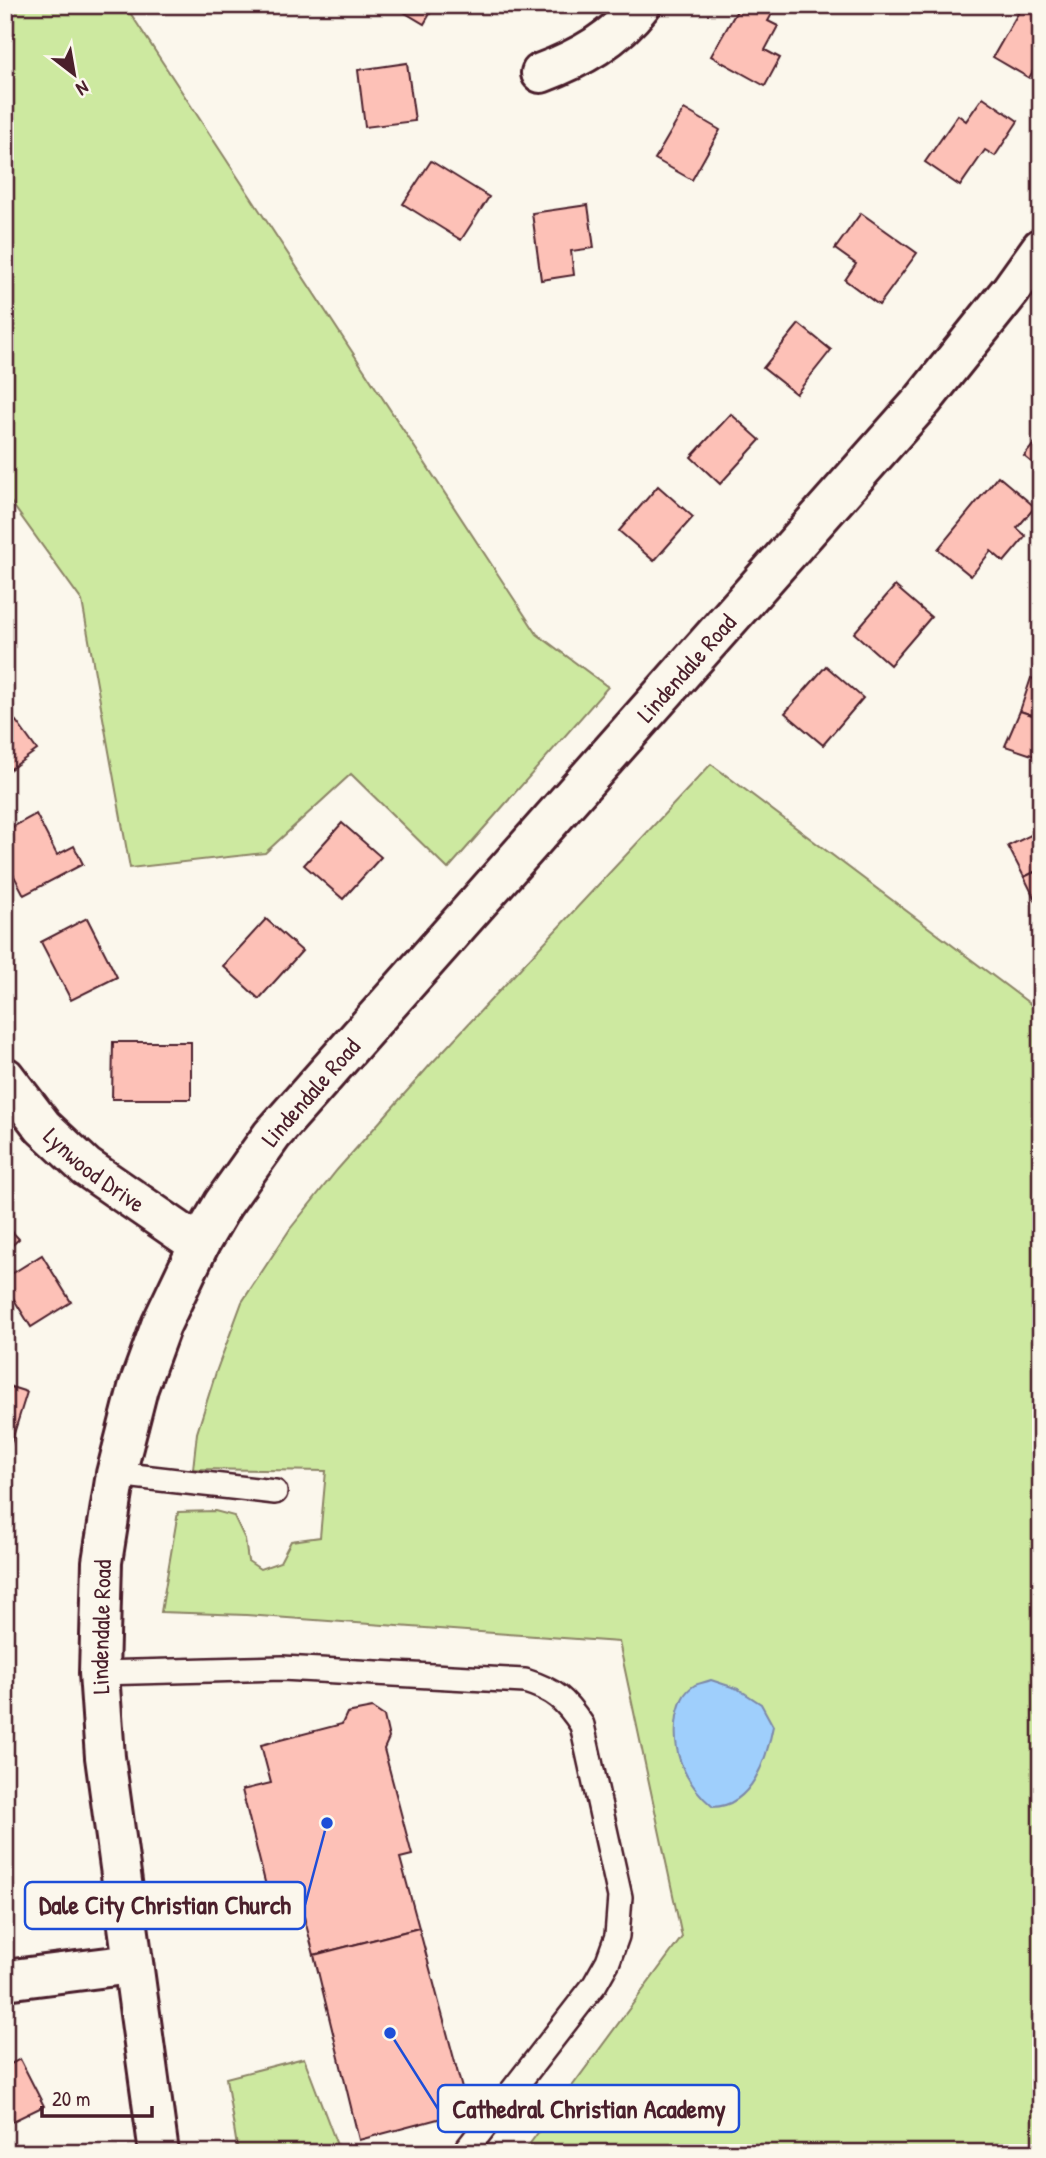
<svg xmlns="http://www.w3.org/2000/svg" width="1046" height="2158" viewBox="0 0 1046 2158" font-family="'Patrick Hand',sans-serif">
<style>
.green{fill:#cde9a0;stroke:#8c8466;stroke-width:2}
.water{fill:#9fcffc;stroke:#7d89a8;stroke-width:2}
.building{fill:#fdc1b7;stroke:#4a1f2b;stroke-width:2}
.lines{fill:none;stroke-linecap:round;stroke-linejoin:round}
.lane-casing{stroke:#4a1f2b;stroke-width:28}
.street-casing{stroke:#4a1f2b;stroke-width:44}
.secondary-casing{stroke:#4a1f2b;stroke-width:44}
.lane{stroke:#fbf7ec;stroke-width:23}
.street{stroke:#fbf7ec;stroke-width:38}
.secondary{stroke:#fbf7ec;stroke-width:38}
.labels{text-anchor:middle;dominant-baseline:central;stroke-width:5;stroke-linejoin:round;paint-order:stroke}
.street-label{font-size:24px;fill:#4a1f2b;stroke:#fbf7ec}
.leader{fill:none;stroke:#1d4ed8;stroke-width:2.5}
.callout-dot{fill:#1d4ed8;stroke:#fbf7ec;stroke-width:2.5}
.callout{fill:#fbf7ec;stroke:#1d4ed8;stroke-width:2.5}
.callout-label{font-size:26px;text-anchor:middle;font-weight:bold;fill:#4a1f2b}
</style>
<rect width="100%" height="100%" fill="#fbf7ec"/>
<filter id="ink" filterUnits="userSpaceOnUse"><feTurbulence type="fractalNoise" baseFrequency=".0143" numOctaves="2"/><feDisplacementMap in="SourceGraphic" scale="14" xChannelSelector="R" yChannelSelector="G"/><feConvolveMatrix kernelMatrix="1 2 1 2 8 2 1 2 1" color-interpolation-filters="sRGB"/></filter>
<g filter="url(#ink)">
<!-- green -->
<g class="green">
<polygon points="5,5 125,5 537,634 608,687 448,869 351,774 265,853 130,868 82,601 5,494"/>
<polygon points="711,764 1041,1012 1041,2153 523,2153 682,1937 619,1642 246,1615 161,1612 178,1512 215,1511 234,1516 245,1539 248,1561 260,1569 280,1562 291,1541 320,1537 326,1471 193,1469 197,1433 216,1372 242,1302 290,1229 337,1170 431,1064"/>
<polygon points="304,2058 340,2153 238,2153 226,2078"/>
</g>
<!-- water -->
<path class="water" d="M711 1680 738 1689 761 1704 773 1726C767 1758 752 1806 713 1807 685 1783 671 1753 677 1716 680 1703 683 1692 695 1685 700 1683 706 1682 711 1680Z"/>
<!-- building -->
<g class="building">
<polygon points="392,5 435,5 424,24"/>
<polygon points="736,5 777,5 768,21 778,26 765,50 780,58 765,86 711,56 739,7"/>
<polygon points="1035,5 1041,5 1041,57 1029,78 993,57 1021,8 1030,13"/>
<polygon points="407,63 415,121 365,127 358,70"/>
<polygon points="983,97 1018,121 995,156 985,150 960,186 925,162 958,115 966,121"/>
<polygon points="684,109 720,130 692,180 655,159"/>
<polygon points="431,161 489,197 461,240 403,204"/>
<polygon points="588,205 594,248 571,251 574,275 541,280 532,213"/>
<polygon points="861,213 917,253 879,305 845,280 856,264 835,249"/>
<polygon points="799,324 831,350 796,394 763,368"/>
<polygon points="731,414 760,440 720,484 691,457"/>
<polygon points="1041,435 1041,470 1024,456"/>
<polygon points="998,476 1035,507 1017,528 1026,536 1004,562 991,551 971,576 938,549"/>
<polygon points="658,486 693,517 654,561 619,531"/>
<polygon points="895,586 931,617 890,665 854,633"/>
<polygon points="826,666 863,698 823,745 785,713"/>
<polygon points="1031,678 1041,681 1041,718 1020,711"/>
<polygon points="1020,711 1041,718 1041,758 1005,746"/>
<polygon points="16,721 37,750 5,773 5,729"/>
<polygon points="36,814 57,855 74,846 83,864 24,895 5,859 5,831"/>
<polygon points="342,823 381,857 343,899 304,865"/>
<polygon points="1041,830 1041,869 1024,877 1008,846"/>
<polygon points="1041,869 1041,908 1040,909 1024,877"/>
<polygon points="87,918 117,977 71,1000 41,942"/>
<polygon points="266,919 302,951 259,999 223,966"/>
<polygon points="113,1042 191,1042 191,1099 112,1099"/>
<polygon points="5,1224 19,1239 5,1252"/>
<polygon points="42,1255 71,1302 31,1327 5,1285 5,1278"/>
<polygon points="5,1385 27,1392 7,1456 5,1456"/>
<polygon points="372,1708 384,1716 389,1738 384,1749 412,1855 400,1858 419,1928 314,1955 296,1886 268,1894 242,1790 271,1783 261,1745 342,1724 347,1713"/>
<polygon points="419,1928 468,2111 359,2140 314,1955"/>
<polygon points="20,2059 44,2106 5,2125 5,2067"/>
</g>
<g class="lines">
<defs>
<g id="lane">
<polyline points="116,1474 275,1492"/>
<path d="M99 1673 282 1668 525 1681C554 1690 565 1699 582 1725L620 1897 617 1936 608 1961 595 1984 464 2153"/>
</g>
<g id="street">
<path d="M541 73C581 58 615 39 641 5"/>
<path id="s1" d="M5 1077 43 1127 86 1167 199 1245"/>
<polyline points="5,1980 132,1964"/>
</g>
<g id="secondary">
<path id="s2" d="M159 2153 105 1757 99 1673 102 1562 116 1474 138 1388 161 1325 199 1245 223 1204 272 1135 923 400 1011 290 1041 248"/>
</g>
</defs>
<!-- lane casing -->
<use href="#lane" class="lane-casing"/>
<!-- street casing -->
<use href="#street" class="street-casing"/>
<!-- secondary casing -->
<use href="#secondary" class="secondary-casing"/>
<!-- lane -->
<use href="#lane" class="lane"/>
<!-- street -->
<use href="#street" class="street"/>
<!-- secondary -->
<use href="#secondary" class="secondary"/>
</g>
</g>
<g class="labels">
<!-- street labels -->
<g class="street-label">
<text stroke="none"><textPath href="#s2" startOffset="1685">Lindendale Road</textPath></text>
<text stroke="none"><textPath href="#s2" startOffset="1118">Lindendale Road</textPath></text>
<text stroke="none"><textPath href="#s1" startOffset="130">Lynwood Drive</textPath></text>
<text stroke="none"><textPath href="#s2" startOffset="530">Lindendale Road</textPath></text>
</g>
</g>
<!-- callouts -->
<path class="leader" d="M327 1823L305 1905M390 2033L438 2109"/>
<g class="callout-dot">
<circle cx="327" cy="1823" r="7"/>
<circle cx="390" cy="2033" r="7"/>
</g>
<g class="callout">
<rect x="25" y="1882" width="280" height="47" rx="7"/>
<rect x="438" y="2085" width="301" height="47" rx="7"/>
</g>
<g class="callout-label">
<text x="165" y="1914">Dale City Christian Church</text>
<text x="589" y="2118">Cathedral Christian Academy</text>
</g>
<!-- margin -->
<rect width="1046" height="2158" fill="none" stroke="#fbf7ec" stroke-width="28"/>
<rect x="14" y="14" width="1018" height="2130" fill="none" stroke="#4a1f2b" stroke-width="2.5" filter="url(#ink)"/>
<!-- north arrow -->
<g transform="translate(74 74) rotate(149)" stroke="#fbf7ec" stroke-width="5" paint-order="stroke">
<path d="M0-5L12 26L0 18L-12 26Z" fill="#4a1f2b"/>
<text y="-10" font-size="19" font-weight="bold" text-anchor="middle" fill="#4a1f2b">N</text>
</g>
<!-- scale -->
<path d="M42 2106v10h110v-10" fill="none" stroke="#4a1f2b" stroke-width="3.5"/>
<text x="52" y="2106" font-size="21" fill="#4a1f2b" stroke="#fbf7ec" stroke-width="5" paint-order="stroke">20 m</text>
</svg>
